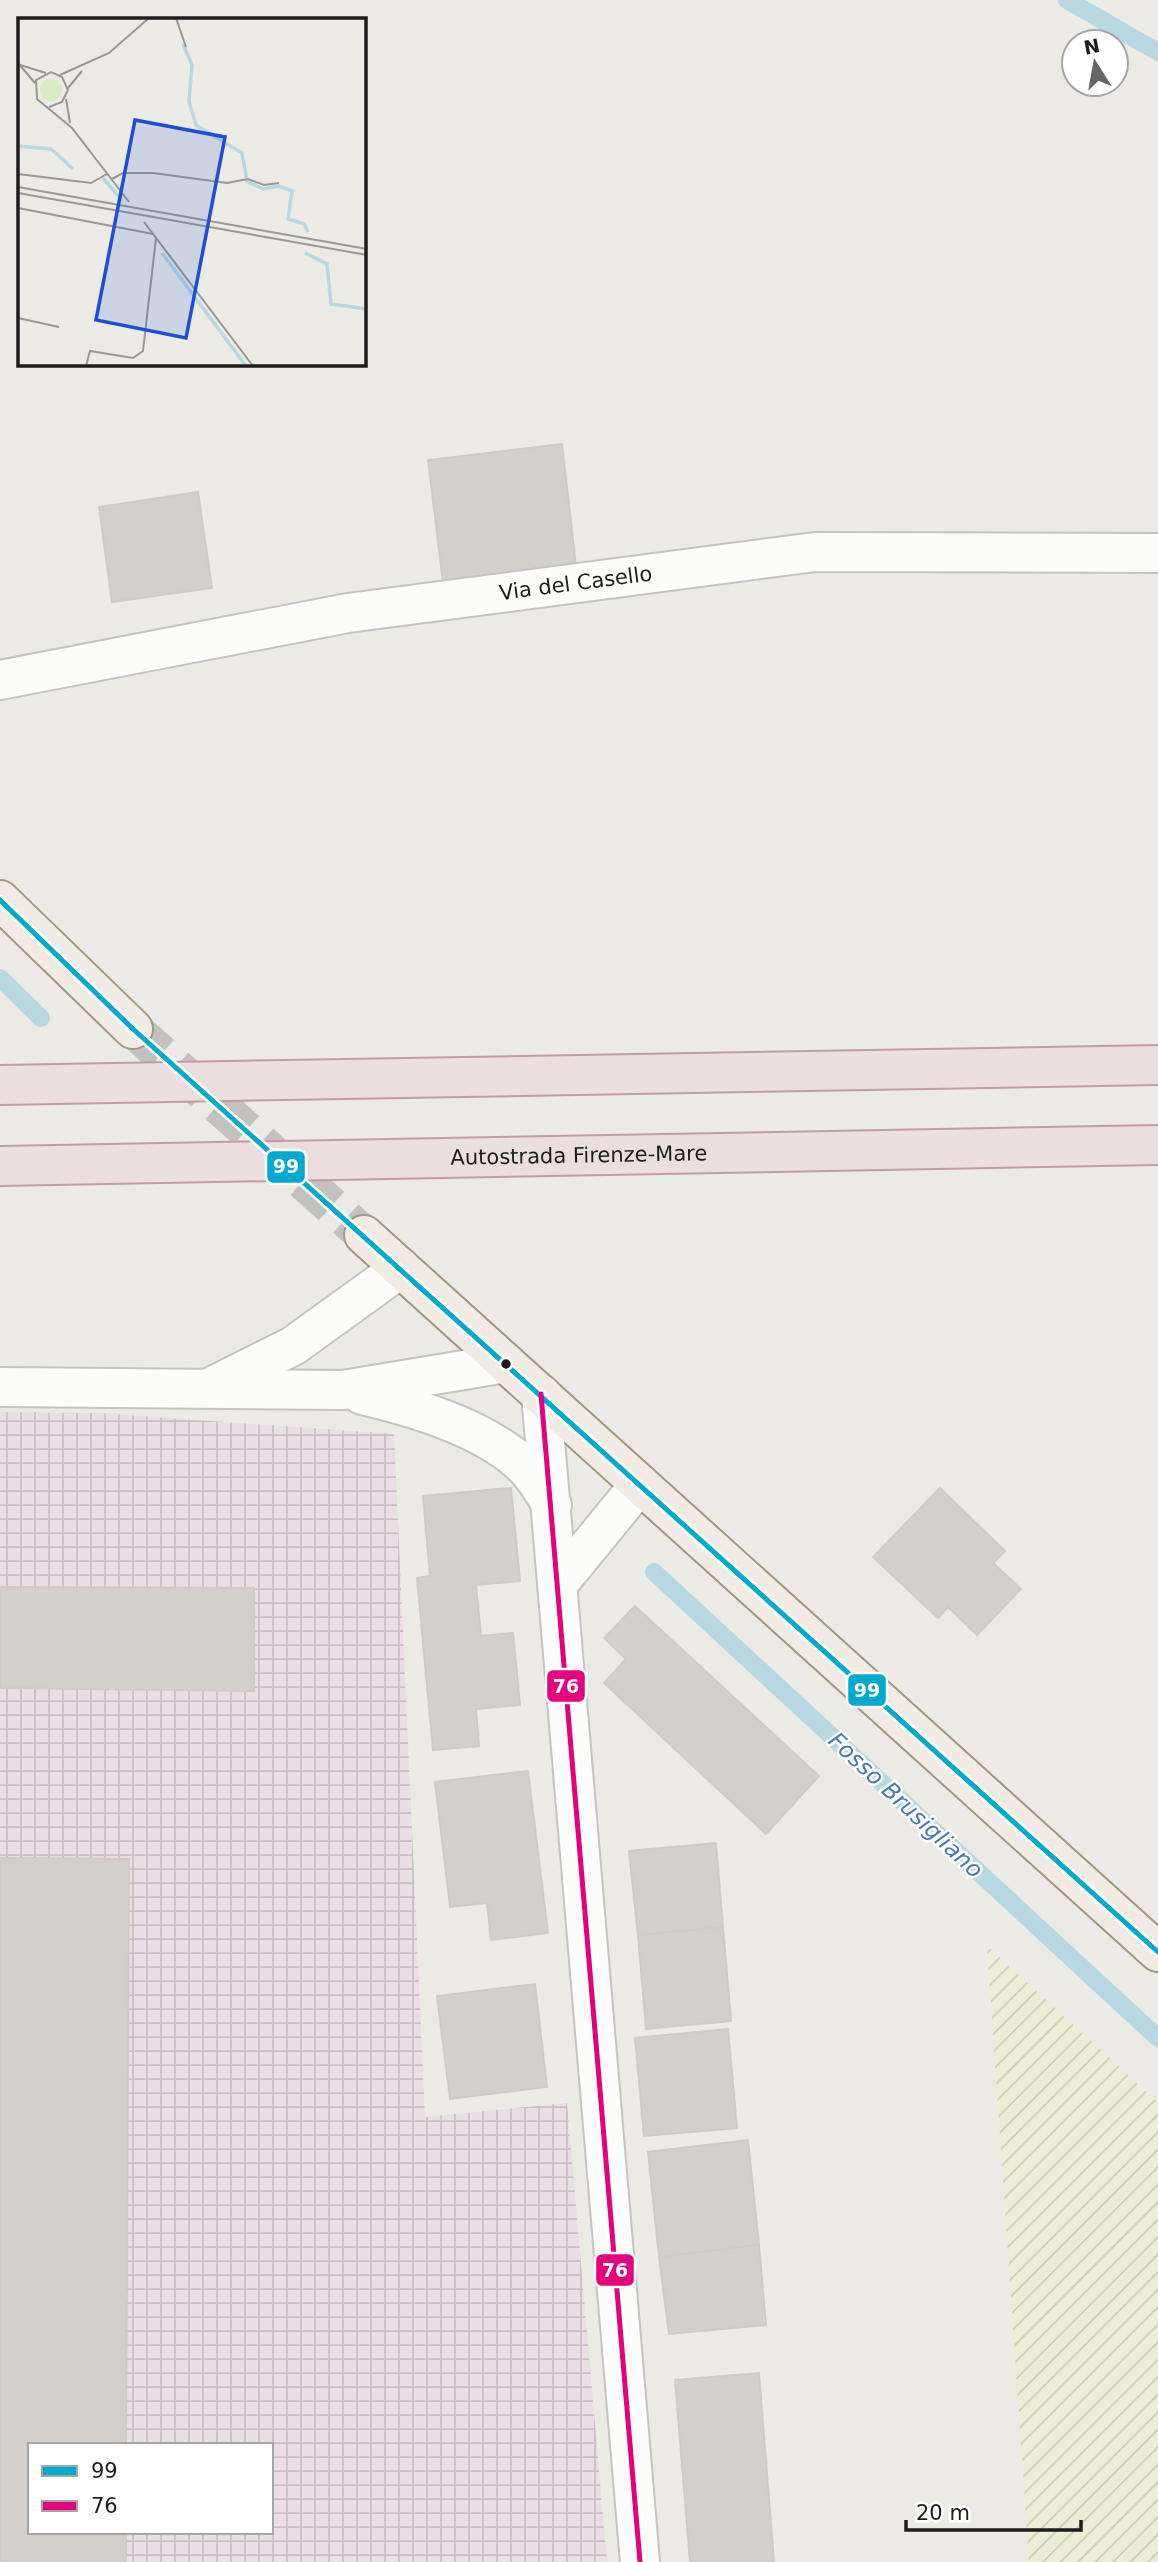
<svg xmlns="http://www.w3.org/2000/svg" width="1158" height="2562" viewBox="0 0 1158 2562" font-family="'DejaVu Sans',sans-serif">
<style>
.industrial{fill:url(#industrial-grid);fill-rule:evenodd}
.farmland{fill:url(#farmland-furrows)}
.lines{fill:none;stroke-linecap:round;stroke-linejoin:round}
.stream{stroke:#b7d7e1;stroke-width:18}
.building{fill:#d3d0cc;stroke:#cfcbc6;stroke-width:2}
.primary-tunnel{stroke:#c3c1bd;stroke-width:38;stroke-dasharray:38 19;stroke-linecap:butt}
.street-casing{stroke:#c4c4c1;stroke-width:42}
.primary-casing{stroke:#a29882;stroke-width:42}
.highway-casing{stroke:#c39ba6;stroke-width:42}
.street{stroke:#fcfcfb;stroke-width:38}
.primary{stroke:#f0ebe3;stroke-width:38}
.highway{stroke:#eadedf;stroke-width:38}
.bus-1-casing{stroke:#fff;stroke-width:10}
.bus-2-casing{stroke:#fff;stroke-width:10}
.bus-1{stroke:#00a9ce;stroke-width:5}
.bus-2{stroke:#e5007d;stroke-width:5}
.bus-dot{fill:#1d1d1d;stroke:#fff;stroke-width:2.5}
.labels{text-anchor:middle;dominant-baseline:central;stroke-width:5;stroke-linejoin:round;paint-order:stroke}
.street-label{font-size:21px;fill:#1d1d1d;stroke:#fff}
.water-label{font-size:23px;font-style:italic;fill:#4579b1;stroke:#fff}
.inset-river{fill:none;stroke:#b7d7e1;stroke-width:3.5}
.inset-road{fill:none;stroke:#999895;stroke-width:2}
.view{fill:#1d4ed8;fill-opacity:0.15;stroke:#1d4ed8;stroke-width:3.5}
.inset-edge{fill:none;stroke:#1d1d1d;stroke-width:3.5}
.line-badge{stroke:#fff;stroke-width:2.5}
.badge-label{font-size:19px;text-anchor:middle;font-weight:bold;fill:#fff}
</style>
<defs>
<pattern id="industrial-grid" width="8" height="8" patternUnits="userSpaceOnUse" patternTransform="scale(1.75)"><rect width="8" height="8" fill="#eadee4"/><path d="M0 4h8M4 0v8" fill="none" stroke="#c8bec3"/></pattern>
<pattern id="farmland-furrows" width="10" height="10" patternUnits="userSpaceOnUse" patternTransform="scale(1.75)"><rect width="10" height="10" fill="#ecedd7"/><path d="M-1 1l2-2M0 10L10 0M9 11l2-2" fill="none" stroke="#cacbb8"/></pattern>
</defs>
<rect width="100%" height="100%" fill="#eceae5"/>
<!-- industrial -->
<path class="industrial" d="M0 1412 99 1413 394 1434 425 2117 567 2103 607 2562H0ZM30 2445H271V2532H30Z"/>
<!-- farmland -->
<polygon class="farmland" points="987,1946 1158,2102 1158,2562 1029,2562"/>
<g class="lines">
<!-- stream -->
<g class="stream">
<polyline points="1067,0 1158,52"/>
<polyline points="0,978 41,1018"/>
<polyline points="654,1572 1158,2038"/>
</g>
</g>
<!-- building -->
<g class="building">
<polygon points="562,444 576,566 443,582 428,460"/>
<polygon points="198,492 212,588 112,602 99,507"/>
<polygon points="511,1488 520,1581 476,1585 481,1636 513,1633 520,1705 476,1709 479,1746 433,1750 417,1578 430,1576 423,1496"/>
<polygon points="940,1488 1005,1551 993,1563 1021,1589 977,1635 948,1607 938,1618 873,1557"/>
<polygon points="0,1587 254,1588 254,1691 0,1688"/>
<polygon points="635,1606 819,1776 766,1834 604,1683 626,1659 604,1638"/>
<polygon points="528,1771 548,1933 491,1940 487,1903 450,1907 435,1782"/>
<polygon points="716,1843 723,1927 638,1935 629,1851"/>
<polygon points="0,1858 129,1859 126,2445 30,2445 30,2532 126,2532 126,2562 0,2562"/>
<polygon points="723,1927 731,2021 646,2029 638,1935"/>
<polygon points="535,1984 547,2087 450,2099 437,1996"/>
<polygon points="728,2029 737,2128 644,2136 635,2038"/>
<polygon points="748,2140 759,2245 659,2257 648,2152"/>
<polygon points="759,2245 766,2325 669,2334 659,2257"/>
<polygon points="759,2373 774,2562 690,2562 675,2380"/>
</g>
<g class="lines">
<!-- primary-tunnel -->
<polyline class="primary-tunnel" points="133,1029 364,1235"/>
<defs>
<g id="street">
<path id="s1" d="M0 680 348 613 815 552 1158 553"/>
<polyline points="0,1387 343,1390 506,1363"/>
<polyline points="211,1387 293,1346 401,1268"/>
<polyline points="541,1394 640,2562"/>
<path d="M362 1395C414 1407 485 1428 524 1466 535 1477 543 1491 552 1505"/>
<polyline points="559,1583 640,1484"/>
</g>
<g id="primary">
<polyline points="0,900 133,1029"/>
<polyline points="364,1235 1158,1952"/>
</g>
<g id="highway">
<polyline points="0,1085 1158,1065"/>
<path id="s2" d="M0 1166 1158 1145"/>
</g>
</defs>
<!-- street casing -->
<use href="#street" class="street-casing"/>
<!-- primary casing -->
<use href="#primary" class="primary-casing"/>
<!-- highway casing -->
<use href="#highway" class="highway-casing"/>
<!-- street -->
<use href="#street" class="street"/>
<!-- primary -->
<use href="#primary" class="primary"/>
<!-- highway -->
<use href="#highway" class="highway"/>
<defs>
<polyline id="bus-1" points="0,900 133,1029 1158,1952"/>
<polyline id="bus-2" points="541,1394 640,2562"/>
</defs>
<!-- bus-1 casing -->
<use href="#bus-1" class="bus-1-casing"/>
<!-- bus-2 casing -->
<use href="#bus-2" class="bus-2-casing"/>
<!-- bus-1 -->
<use href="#bus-1" class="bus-1"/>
<!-- bus-2 -->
<use href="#bus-2" class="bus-2"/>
</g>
<!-- markers -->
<circle class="bus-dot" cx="506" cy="1364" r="6"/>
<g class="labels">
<!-- street labels -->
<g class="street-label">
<text stroke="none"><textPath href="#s1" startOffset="584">Via del Casello</textPath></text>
<text stroke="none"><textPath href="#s2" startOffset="579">Autostrada Firenze-Mare</textPath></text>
</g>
<!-- water labels -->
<g class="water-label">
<text transform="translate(906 1805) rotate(43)">Fosso Brusigliano</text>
</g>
</g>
<!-- overview -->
<g transform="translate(18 18)">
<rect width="348" height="348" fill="#eceae5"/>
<path d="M22 72a11 11 0 1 1 22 0a11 11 0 1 1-22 0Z" fill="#d8ebc2"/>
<path class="inset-river" d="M165 26 174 47 171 83 178 107 224 135 229 163 245 171 261 168 274 173 270 201 286 206 290 214M0 128 33 131 55 151M85 160 104 182M144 235 228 348M287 235 309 246 313 286 349 291"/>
<path class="inset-road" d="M158 0 168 29M0 45 17 65M2 47 28 55M42 57 91 35 131 0M50 70 64 53M48 81 52 105M31 89 44 84 50 72 44 59 33 54 18 62 19 81 54 110 111 184M0 156 73 165 89 156M94 161 105 155H135L209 165 230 161 246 167 261 165M0 169 349 231M0 175 349 237M0 190 135 216M126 204 235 348M0 300 41 309M68 348 72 333 115 340 125 333 138 220"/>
<path class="view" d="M117 102 207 119 168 320 78 302Z"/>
<rect width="348" height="348" class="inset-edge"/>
</g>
<g class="line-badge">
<rect x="266" y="1150" width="40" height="34" rx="7" fill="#00a9ce"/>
<rect x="546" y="1669" width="40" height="34" rx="7" fill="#e5007d"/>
<rect x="847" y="1673" width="40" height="34" rx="7" fill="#00a9ce"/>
<rect x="595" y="2253" width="40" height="34" rx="7" fill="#e5007d"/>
</g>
<g class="badge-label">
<text x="286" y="1173">99</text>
<text x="566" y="1693">76</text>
<text x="867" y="1697">99</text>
<text x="615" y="2277">76</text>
</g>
<!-- legend -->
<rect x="28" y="2443" width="245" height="91" fill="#ffffff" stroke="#a5a5a5" stroke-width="2"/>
<rect x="42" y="2466" width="35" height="10" fill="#00a9ce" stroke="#a5a5a5" stroke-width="2"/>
<text x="91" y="2478" font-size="21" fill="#1d1d1d">99</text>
<rect x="42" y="2501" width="35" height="10" fill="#e5007d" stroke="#a5a5a5" stroke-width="2"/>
<text x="91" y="2513" font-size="21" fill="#1d1d1d">76</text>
<!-- north arrow -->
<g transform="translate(1095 63) rotate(349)"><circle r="33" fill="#ffffff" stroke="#a5a5a5" stroke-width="2"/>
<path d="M0-5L12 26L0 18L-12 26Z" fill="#656563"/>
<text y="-10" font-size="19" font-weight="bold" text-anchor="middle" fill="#1d1d1d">N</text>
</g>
<!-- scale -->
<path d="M906 2520v10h175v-10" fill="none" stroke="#1d1d1d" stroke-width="3.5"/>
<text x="916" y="2520" font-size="21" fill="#1d1d1d" stroke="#ffffff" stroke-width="5" paint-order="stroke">20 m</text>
</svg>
